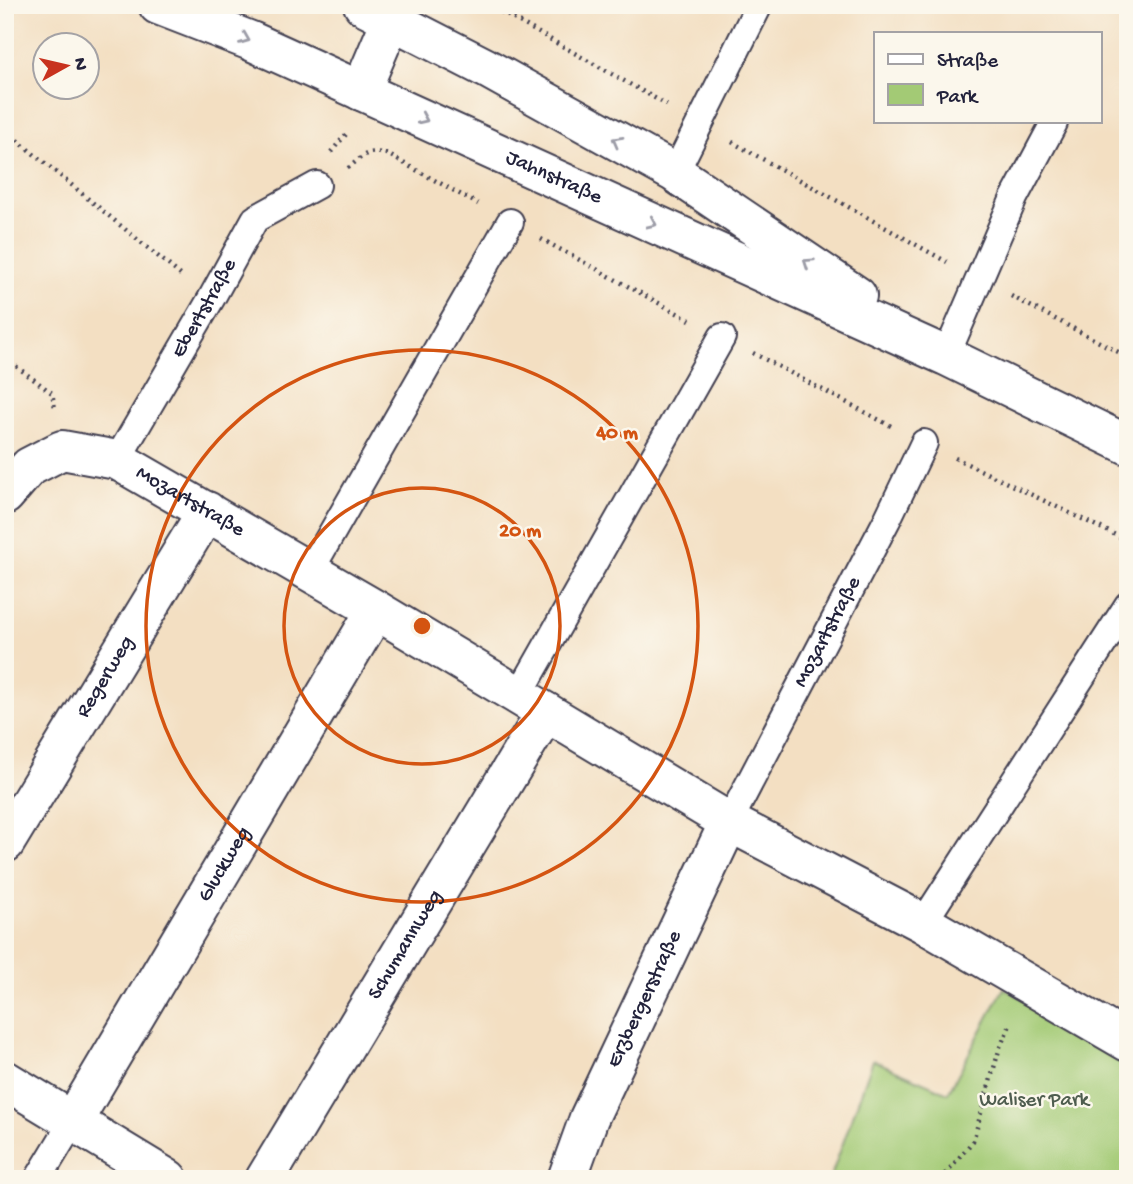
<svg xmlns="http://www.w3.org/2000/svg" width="1133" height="1184" viewBox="0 0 1133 1184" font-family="'Gochi Hand',sans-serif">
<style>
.green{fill:#a3ca75;stroke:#627658;stroke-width:2}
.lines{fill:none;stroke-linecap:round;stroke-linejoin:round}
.lane-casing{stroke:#413e4f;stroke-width:30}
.street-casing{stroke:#413e4f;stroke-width:42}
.secondary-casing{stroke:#413e4f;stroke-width:42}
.path{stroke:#413e4f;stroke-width:4.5;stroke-dasharray:2 5;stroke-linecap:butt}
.lane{stroke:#fff;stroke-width:26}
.street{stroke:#fff;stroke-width:38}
.secondary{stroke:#fff;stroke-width:38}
.oneway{stroke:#9c9ca7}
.ring{fill:none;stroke:#d45411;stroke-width:3.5}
.labels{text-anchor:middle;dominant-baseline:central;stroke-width:5;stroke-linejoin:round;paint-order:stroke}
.street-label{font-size:21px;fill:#22223b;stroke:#fbf7ec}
.park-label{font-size:21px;fill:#4f5d4f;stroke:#fbf7ec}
.centre{fill:#d45411;stroke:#fbf7ec;stroke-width:3.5}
.ring-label{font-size:21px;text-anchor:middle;font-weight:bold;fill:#d45411;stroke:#fbf7ec;stroke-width:5;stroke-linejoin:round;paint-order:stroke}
</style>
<rect width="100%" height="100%" fill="#fbf7ec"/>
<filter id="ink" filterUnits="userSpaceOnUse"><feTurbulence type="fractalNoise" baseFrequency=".0143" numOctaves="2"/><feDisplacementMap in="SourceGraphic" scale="14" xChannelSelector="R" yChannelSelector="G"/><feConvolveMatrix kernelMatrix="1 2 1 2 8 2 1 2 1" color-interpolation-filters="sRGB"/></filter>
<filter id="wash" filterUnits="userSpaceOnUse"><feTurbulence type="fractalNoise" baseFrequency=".00686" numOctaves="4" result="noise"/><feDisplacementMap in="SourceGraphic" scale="28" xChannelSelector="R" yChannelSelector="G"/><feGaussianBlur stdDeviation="1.57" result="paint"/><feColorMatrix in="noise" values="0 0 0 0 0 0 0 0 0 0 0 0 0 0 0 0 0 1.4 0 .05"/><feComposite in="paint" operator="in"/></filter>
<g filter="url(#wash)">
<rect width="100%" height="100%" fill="#f3dfc2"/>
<!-- green -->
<polygon class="green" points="1004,988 1040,1008 1083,1041 1128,1062 1128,1179 830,1179 873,1060 948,1093"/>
</g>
<g filter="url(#ink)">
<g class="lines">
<defs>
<g id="lane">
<polyline points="675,173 759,5"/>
<polyline points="946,356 1014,198 1054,123"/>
<path id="s1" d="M117 460 211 299 255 219 317 185"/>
<polyline points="310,571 510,222"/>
<polyline points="519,695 722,337"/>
<path id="s2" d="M729 822 887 520 924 443"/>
<polyline points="923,923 1128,605"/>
<polyline points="38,1179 73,1121"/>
</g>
<g id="street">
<path id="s3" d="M5 495 29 467 62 450 117 460 376 610 729 822 923 923 1128 1042"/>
<path id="s4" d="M5 843 207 511"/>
<polyline points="5,1080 168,1179"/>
<path id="s5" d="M73 1121 376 610"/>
<path id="s6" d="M265 1179 546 712"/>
<path id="s7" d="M567 1179 589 1118 729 822"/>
</g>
<g id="secondary">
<path id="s8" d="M158 5 251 41 946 356 1128 445"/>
<polyline points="363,5 486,68 675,173 857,296"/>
<polyline points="361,91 392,18"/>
</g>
</defs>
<!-- lane casing -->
<use href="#lane" class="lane-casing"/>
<!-- street casing -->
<use href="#street" class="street-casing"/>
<!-- secondary casing -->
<use href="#secondary" class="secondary-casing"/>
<!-- path -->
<g class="path">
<polyline points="489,5 667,105"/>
<polyline points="17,140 183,277"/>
<polyline points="732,142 947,262"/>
<polyline points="331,152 348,132"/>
<path d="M348 168C364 156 365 149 387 154L478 204"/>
<polyline points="541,239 690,320"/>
<polyline points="1011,296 1128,357"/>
<polyline points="753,353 891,426"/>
<polyline points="5,358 52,393 55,408"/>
<polyline points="955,458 1128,541"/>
<polyline points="941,1179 973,1141 1000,1047 1011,1023"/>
</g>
<!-- lane -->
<use href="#lane" class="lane"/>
<!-- street -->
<use href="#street" class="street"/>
<!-- secondary -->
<use href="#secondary" class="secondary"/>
</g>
<!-- one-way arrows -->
<defs><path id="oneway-chevron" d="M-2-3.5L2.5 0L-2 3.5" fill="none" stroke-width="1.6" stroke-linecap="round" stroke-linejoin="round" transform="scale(1.75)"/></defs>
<g class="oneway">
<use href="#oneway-chevron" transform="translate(245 39) rotate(22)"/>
<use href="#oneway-chevron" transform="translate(423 119) rotate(24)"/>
<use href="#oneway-chevron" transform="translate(617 141) rotate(-151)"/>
<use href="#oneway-chevron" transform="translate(652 223) rotate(24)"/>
<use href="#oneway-chevron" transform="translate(808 263) rotate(-146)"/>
</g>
</g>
<!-- distance rings -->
<g class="ring">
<circle cx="422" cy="626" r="138"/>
<circle cx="422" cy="626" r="276"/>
</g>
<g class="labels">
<!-- street labels -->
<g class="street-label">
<text stroke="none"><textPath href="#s8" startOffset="432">Jahnstraße</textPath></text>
<text stroke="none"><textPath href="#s1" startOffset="175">Ebertstraße</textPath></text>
<text stroke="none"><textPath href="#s3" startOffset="214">Mozartstraße</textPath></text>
<text stroke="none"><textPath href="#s2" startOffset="214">Mozartstraße</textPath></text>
<text stroke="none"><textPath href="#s4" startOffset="194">Regerweg</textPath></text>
<text stroke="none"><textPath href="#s5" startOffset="298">Gluckweg</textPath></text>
<text stroke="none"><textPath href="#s6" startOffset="273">Schumannweg</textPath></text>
<text stroke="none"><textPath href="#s7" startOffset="196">Erzbergerstraße</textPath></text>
</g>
<!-- park labels -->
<g class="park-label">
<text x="1034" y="1101">Waliser Park</text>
</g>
</g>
<circle cx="422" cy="626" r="10" class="centre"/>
<g class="ring-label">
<text x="617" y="438">40 m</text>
<text x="520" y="536">20 m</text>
</g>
<!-- margin -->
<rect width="1133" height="1184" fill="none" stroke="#fbf7ec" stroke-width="28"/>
<!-- legend -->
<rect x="874" y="32" width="228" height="91" fill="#fbf7ec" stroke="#a4a2a5" stroke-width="2"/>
<rect x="888" y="54" width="35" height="10" fill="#ffffff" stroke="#a4a2a5" stroke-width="2"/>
<text x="937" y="66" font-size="21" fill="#22223b">Straße</text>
<rect x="888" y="84" width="35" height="21" fill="#a3ca75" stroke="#a4a2a5" stroke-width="2"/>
<text x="937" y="102" font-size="21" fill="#22223b">Park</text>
<!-- north arrow -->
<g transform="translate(66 66) rotate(82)"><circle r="33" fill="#fbf7ec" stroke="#a4a2a5" stroke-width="2"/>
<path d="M0-5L12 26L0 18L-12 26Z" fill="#c8321e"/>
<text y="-10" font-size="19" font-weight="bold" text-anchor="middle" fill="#22223b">N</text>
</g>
</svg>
